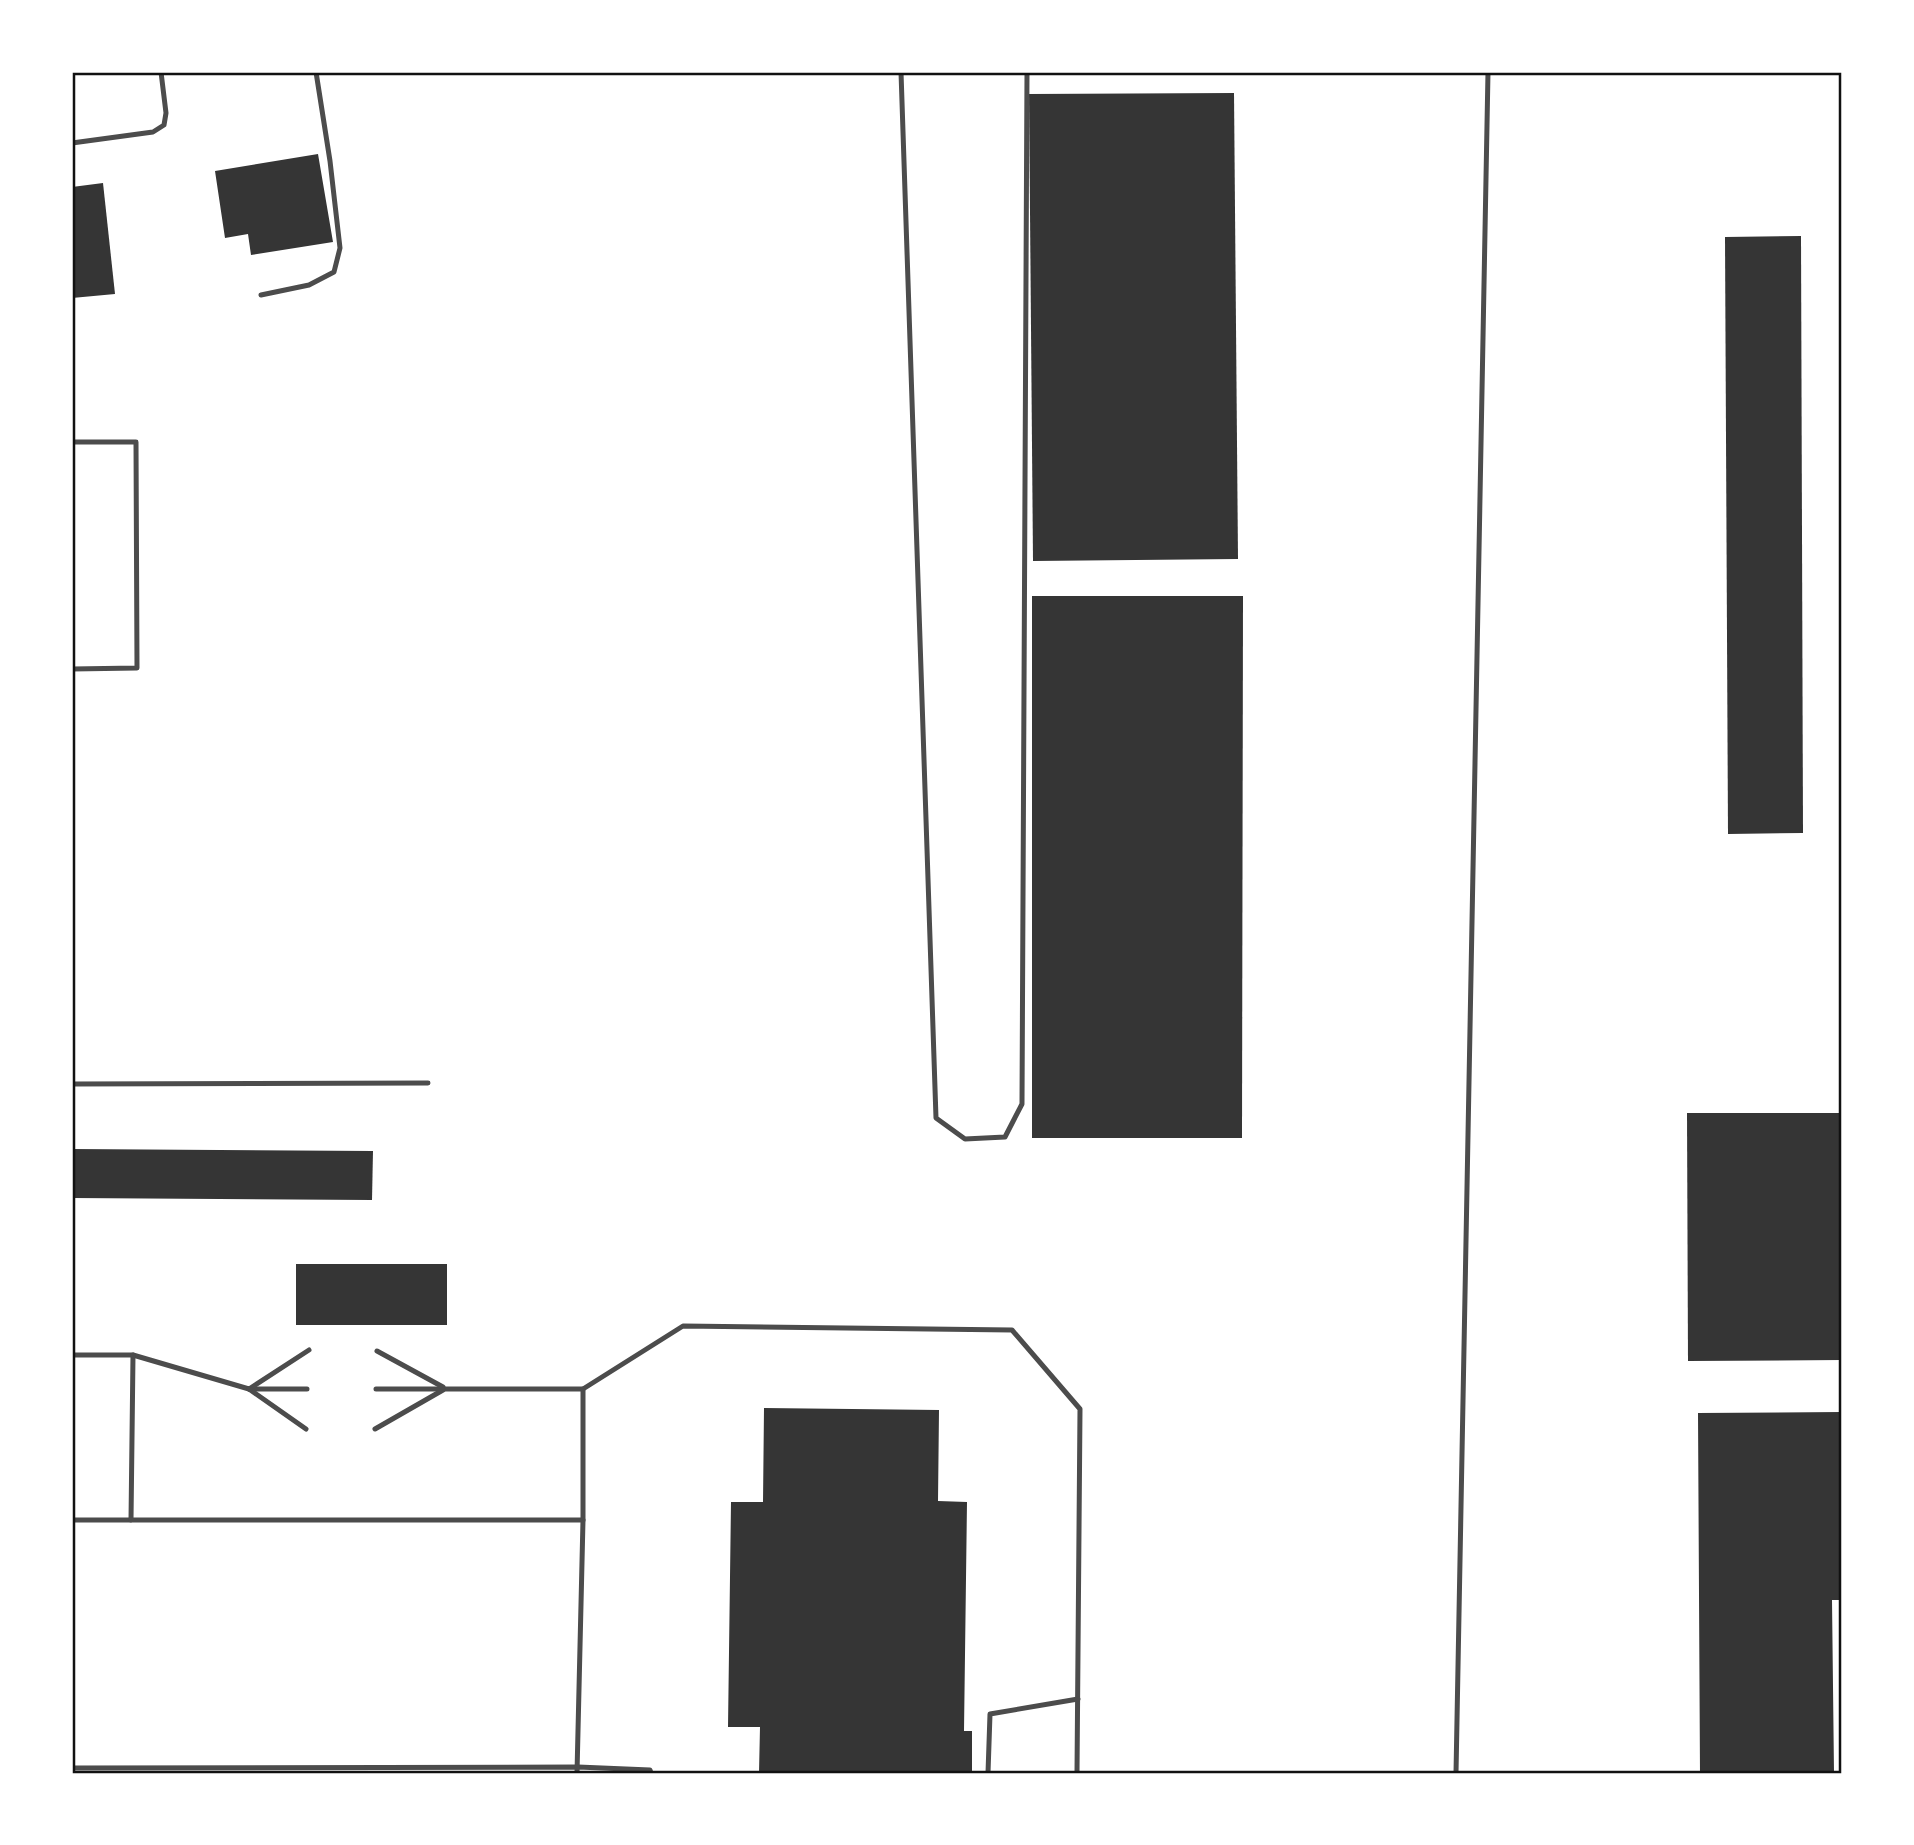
<svg xmlns="http://www.w3.org/2000/svg" width="1914" height="1845" viewBox="0 0 1914 1845" font-family="'Space Grotesk',sans-serif">
<style>
.building{fill:#353535}
.lines{fill:none;stroke-linecap:round;stroke-linejoin:round}
.service{stroke:#4c4c4c;stroke-width:5}
.neatline{fill:none;stroke:#111;stroke-width:2.5}
</style>
<rect width="100%" height="100%" fill="#fff"/>
<!-- building -->
<g class="building">
<polygon points="1234,93 1238,559 1033,561 1029,94"/>
<polygon points="318,154 333,242 251,255 248,234 225,238 215,171"/>
<polygon points="103,183 115,294 72,298 72,187"/>
<polygon points="1801,236 1803,833 1728,834 1725,237"/>
<polygon points="1032,596 1243,596 1242,1138 1032,1138"/>
<polygon points="1687,1113 1842,1113 1842,1360 1688,1361"/>
<polygon points="72,1149 373,1151 372,1200 72,1198"/>
<rect x="296" y="1264" width="151" height="61"/>
<polygon points="764,1408 939,1410 938,1501 967,1502 964,1731 972,1731 972,1773 759,1773 760,1727 728,1727 731,1502 763,1502"/>
<polygon points="1842,1412 1842,1600 1832,1600 1834,1773 1700,1773 1698,1413"/>
</g>
<g class="lines">
<!-- service -->
<g class="service">
<polyline points="901,72 936,1118 965,1139 1005,1137 1022,1104 1027,72"/>
<polyline points="72,143 153,132 164,125 166,113 161,72"/>
<polyline points="261,295 309,285 334,272 340,248 330,161 316,72"/>
<polyline points="72,442 136,442 137,668 72,669"/>
<polyline points="72,1084 428,1083"/>
<polyline points="377,1351 443,1387"/>
<polyline points="72,1355 133,1355 249,1389 307,1389"/>
<polyline points="249,1389 309,1350"/>
<polyline points="249,1389 306,1429"/>
<polyline points="376,1389 583,1389 683,1326 1012,1330 1080,1409 1077,1773"/>
<polyline points="375,1429 443,1390"/>
<polyline points="72,1520 583,1520"/>
<polyline points="131,1520 133,1355"/>
<polyline points="72,1768 578,1767 650,1770 651,1773"/>
<polyline points="577,1773 583,1520 583,1389"/>
<polyline points="988,1773 990,1714 1078,1699"/>
<polyline points="1456,1773 1488,72"/>
</g>
</g>
<!-- border -->
<rect width="1914" height="1845" fill="none" stroke="#ffffff" stroke-width="147"/>
<rect x="74" y="74" width="1766" height="1698" class="neatline"/>
</svg>
